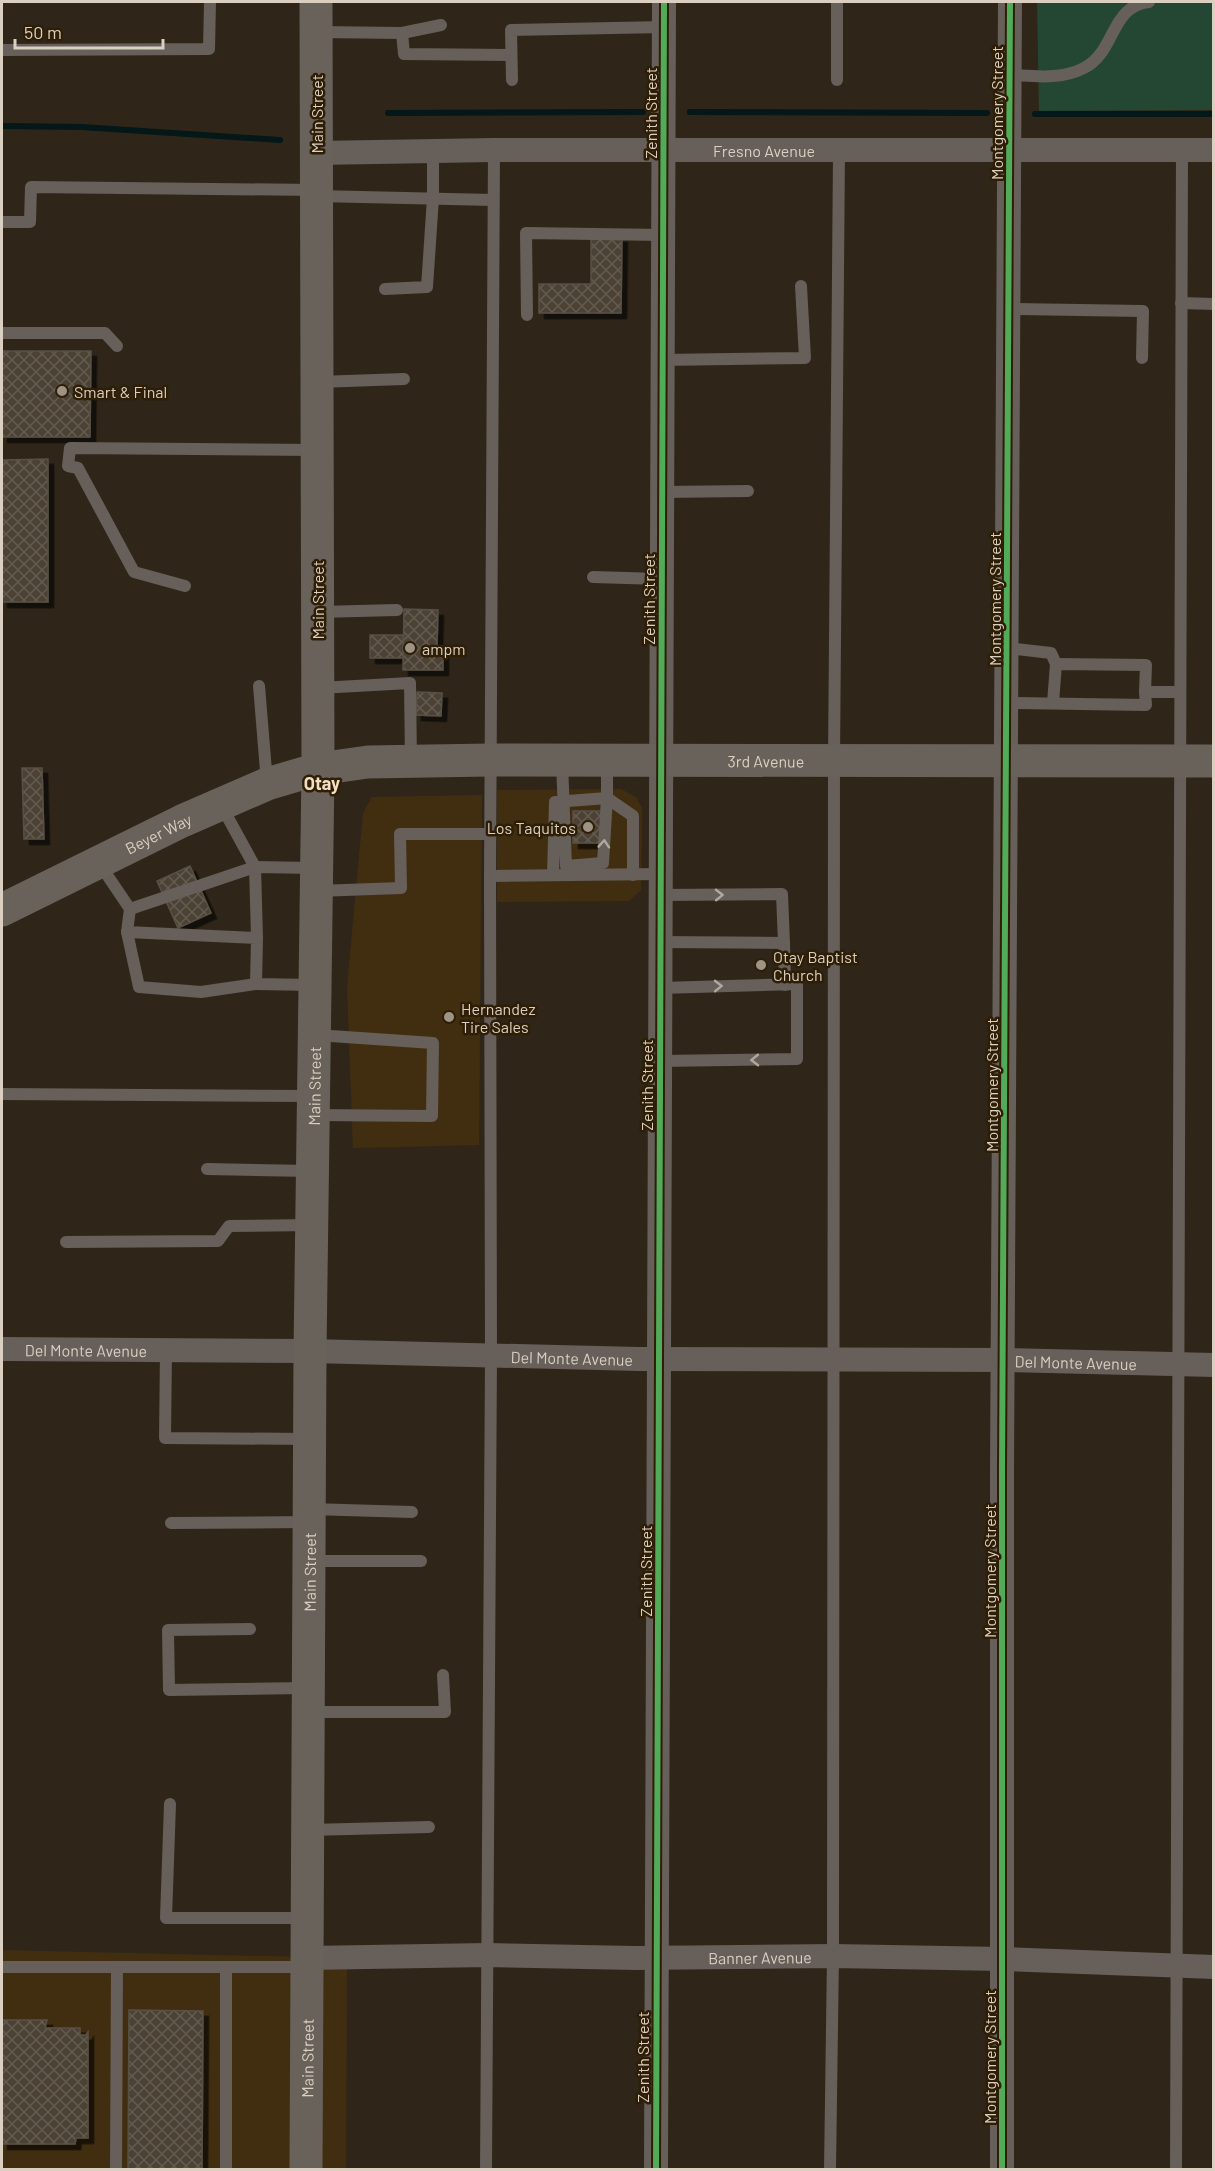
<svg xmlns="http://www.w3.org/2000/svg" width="1215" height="2171" viewBox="0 0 1215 2171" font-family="Barlow,sans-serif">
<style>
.built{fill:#412e10}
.park{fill:#234733}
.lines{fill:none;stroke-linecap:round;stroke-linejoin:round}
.stream{stroke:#041719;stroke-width:6}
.building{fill:url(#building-cross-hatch);stroke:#585046;stroke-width:1.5;filter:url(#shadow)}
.lane{stroke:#665f5a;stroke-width:12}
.street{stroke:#665f5a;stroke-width:24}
.secondary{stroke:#69625b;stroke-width:33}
.cycleway-casing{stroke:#2e1e06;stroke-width:10}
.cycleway{stroke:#51ab58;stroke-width:6}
.oneway{stroke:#b1a89d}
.poi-dot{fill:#9e9486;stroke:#2e1e06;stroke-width:2}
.labels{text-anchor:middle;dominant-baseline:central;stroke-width:5;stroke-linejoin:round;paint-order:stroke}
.street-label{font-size:16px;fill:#dacfc1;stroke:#2e1e06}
.poi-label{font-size:16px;fill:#dacfc1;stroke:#2e1e06;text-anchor:start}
.neighbourhood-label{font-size:18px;font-weight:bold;fill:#f4dec2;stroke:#2e1e06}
</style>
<defs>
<pattern id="building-cross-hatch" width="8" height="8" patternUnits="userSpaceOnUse" patternTransform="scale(1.5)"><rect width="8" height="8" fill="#4b4234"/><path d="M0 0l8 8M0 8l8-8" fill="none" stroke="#645c50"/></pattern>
<filter id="shadow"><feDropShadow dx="5.5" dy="5.5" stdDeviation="0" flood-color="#0009"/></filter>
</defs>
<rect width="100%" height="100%" fill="#2f2619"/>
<!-- built -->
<g class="built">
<polygon points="621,789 636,797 642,808 641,890 629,901 497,902 497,790"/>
<polygon points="482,795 479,1145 353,1148 347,987 363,813 372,797"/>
<polygon points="2,1950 347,1958 346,2169 2,2170"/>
</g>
<!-- park -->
<polygon class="park" points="1037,2 1213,2 1213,110 1039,111"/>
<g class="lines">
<!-- stream -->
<g class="stream">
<polyline points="690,112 987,113"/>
<polyline points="388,113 643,112"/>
<polyline points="1035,114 1214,114"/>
<polyline points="2,126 82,127 280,140"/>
</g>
</g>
<!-- building -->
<g class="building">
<polygon points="591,237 622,237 621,313 539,313 539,284 591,284"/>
<polygon points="2,351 91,351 90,437 2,437"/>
<polygon points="48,459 48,602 2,602 2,460"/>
<polygon points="404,609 438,610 437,646 443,646 443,670 403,670"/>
<rect x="370" y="635" width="33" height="23"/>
<polygon points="417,692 442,693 441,716 416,715"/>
<polygon points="22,768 42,768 44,839 24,839"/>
<polygon points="573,811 604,811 603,843 573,843"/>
<polygon points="190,866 211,913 178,928 157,881"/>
<polygon points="129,2010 203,2011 202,2170 128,2170"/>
<polygon points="2,2020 47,2020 45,2028 80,2028 80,2035 86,2035 88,2032 88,2138 76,2138 75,2144 2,2144"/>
</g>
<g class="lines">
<!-- lane -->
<g class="lane">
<polyline points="317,32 402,33 441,25"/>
<polyline points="402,33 404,54 511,55"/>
<polyline points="2,50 209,49 210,2"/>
<path d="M1010 75C1034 76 1061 80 1084 68 1116 52 1110 6 1149 2"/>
<polyline points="512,80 511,30 664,27"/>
<polyline points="837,80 837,2"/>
<polyline points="317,196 493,200"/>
<polyline points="2,222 30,222 31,187 314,190"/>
<polyline points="385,289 427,287 433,198 433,151"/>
<polyline points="1181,303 1214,304"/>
<polyline points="1009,309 1143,311 1142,358"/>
<polyline points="527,315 526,233 663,235"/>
<polyline points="2,333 105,333 117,346"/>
<polyline points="662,360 805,358 801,286"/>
<polyline points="318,382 404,379"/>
<polyline points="662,492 748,491"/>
<polyline points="593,577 661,579"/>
<polyline points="185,586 134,572 78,468 68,466 70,448 316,450"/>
<polyline points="319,612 397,610"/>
<polyline points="1008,648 1051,653 1056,664"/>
<polyline points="259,686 267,783"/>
<polyline points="319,688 410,683 411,761"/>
<polyline points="1008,703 1146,705 1145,692 1180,692"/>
<polyline points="1053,703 1056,664 1146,665 1145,692"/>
<polyline points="607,761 607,798 633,816 633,875"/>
<polyline points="221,805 255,867 257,938"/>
<polyline points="99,863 130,909 127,932 257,938 256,984 313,985"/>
<polyline points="553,875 555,802 607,798 603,863 566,866 562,762"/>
<polyline points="490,876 660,874"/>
<polyline points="317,891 401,888 400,834 490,834"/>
<polyline points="130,909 255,867 314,868"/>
<polyline points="127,932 139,987 201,992 256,984"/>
<polyline points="660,942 784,943 782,894 660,895"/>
<polyline points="784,943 785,985"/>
<polyline points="660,1061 797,1059 797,984 660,988"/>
<polyline points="2,1094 312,1096"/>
<polyline points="314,1115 432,1116 433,1043 316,1035"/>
<polyline points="207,1169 311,1171"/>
<polyline points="66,1242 218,1241 229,1226 311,1225"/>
<polyline points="166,1350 165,1438 309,1439"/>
<polyline points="310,1509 412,1512"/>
<polyline points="171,1523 308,1522"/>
<polyline points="310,1561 421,1561"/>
<polyline points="250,1629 168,1630 169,1690 307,1688"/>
<polyline points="310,1712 445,1712 443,1675"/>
<polyline points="170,1804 166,1918 306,1918"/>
<polyline points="309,1830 429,1827"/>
<polyline points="2,1967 306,1967"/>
<polyline points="116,2170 117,1967"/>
<polyline points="226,2170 226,1967"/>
<polyline points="486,2170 491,1356 490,876 494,150"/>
<polyline points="830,2170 833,1956 834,761 839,151"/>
<polyline points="1176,2170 1182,149"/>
</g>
<!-- street -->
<g class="street">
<path id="s1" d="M316 153 494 150H1214"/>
<path id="s2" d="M2 1349 310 1351 638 1359 1003 1360 1214 1365"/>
<path id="s3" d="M307 1958 487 1955 635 1958 833 1956 1002 1959 1214 1967"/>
<polyline points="656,2170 664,2"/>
<polyline points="1002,2170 1002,1470 1010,2"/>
</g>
<!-- secondary -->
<g class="secondary">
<path id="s4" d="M2 910 182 821 267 784 318 769 368 762 491 760 1214 761"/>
<path id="s5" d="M306 2170 310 1351 318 769 316 2"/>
</g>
<defs>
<g id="cycleway">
<polyline points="656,2170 664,2"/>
<polyline points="1002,2170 1002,1470 1010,2"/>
</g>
</defs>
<!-- cycleway casing -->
<use href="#cycleway" class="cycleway-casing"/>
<!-- cycleway -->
<use href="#cycleway" class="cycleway"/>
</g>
<!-- one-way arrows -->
<defs><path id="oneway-chevron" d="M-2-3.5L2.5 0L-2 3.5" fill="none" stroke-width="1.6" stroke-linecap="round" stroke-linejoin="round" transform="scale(1.5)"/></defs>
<g class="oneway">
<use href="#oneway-chevron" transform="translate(604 844) rotate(-86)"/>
<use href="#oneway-chevron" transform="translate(719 895) rotate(-1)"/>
<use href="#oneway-chevron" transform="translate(718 986) rotate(-1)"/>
<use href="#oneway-chevron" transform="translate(755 1060) rotate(179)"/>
</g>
<!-- markers -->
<g class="poi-dot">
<circle cx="62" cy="391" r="6"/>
<circle cx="410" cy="648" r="6"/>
<circle cx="588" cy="827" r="6"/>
<circle cx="761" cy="965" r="6"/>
<circle cx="449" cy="1017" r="6"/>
</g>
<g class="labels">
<!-- street labels -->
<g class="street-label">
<text transform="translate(650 113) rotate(-90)">Zenith Street</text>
<text transform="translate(996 113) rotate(-90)">Montgomery Street</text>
<text transform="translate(316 114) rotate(-90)">Main Street</text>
<text stroke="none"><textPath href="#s1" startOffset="448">Fresno Avenue</textPath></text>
<text transform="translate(648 599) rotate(-90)">Zenith Street</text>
<text transform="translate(994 599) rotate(-90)">Montgomery Street</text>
<text transform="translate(317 600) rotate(-90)">Main Street</text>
<text stroke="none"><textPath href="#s4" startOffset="795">3rd Avenue</textPath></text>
<text stroke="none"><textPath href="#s4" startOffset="174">Beyer Way</textPath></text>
<text stroke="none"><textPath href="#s5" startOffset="1084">Main Street</textPath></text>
<text transform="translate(646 1085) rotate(-90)">Zenith Street</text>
<text transform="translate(991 1085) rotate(-90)">Montgomery Street</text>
<text stroke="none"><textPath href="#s2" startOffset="84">Del Monte Avenue</textPath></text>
<text stroke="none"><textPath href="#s2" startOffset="570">Del Monte Avenue</textPath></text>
<text stroke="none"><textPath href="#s2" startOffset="1074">Del Monte Avenue</textPath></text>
<text stroke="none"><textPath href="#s5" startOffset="598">Main Street</textPath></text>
<text transform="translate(645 1571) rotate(-90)">Zenith Street</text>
<text transform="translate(989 1571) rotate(-90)">Montgomery Street</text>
<text stroke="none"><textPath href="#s3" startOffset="453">Banner Avenue</textPath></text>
<text stroke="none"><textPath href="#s5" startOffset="112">Main Street</textPath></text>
<text transform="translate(642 2057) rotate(-90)">Zenith Street</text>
<text transform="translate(989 2057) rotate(-90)">Montgomery Street</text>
</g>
<!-- poi labels -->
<g class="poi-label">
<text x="74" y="391">Smart &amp; Final</text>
<text x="422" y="648">ampm</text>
<text x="576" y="827" text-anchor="end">Los Taquitos</text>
<text x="773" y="956">Otay Baptist<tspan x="773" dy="18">Church</tspan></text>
<text x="461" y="1008">Hernandez<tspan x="461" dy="18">Tire Sales</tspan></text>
</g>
<!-- neighbourhood labels -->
<g class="neighbourhood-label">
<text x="322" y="783">Otay</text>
</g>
</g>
<!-- border -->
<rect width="1215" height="2171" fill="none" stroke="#dacfc1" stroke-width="6"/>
<!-- scale -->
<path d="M15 39v9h148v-9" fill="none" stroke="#dacfc1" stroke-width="3"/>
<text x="24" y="39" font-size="18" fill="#dacfc1" stroke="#2e1e06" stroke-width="4.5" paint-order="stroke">50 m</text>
</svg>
